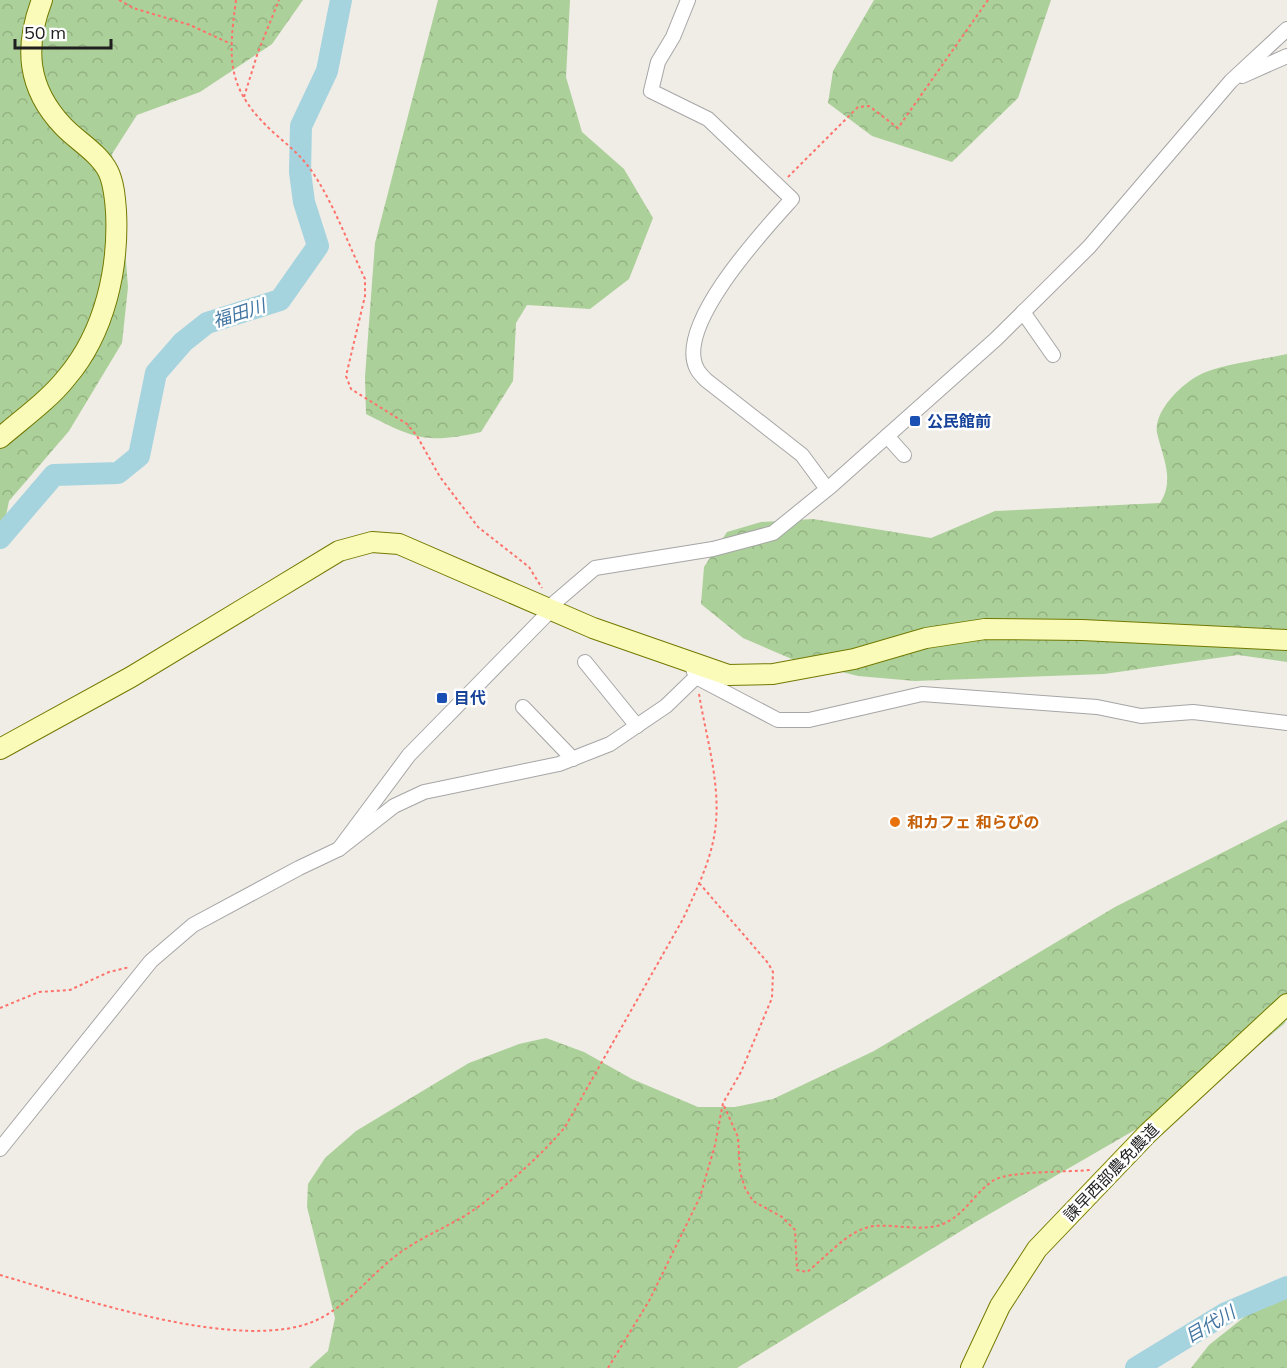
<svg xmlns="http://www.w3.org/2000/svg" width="1287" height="1368" viewBox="0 0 1287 1368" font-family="Mulish,'Noto Sans JP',sans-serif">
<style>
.forest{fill:url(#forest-crowns)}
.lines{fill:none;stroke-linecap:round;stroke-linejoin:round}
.river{stroke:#a5d4df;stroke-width:22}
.street-casing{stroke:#a6a6a6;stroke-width:16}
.secondary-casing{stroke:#737a02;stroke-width:22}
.path{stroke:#fd726a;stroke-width:2;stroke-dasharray:3 3;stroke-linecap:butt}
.street{stroke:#fff;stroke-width:14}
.secondary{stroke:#fbfbb9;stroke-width:20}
.transit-dot{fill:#1a4fb4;stroke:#fff;stroke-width:2}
.food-dot{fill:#e8710a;stroke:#fff;stroke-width:2}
.labels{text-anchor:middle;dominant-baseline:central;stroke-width:5;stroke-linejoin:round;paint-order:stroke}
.transit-label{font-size:16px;font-weight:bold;fill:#164399;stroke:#fff;text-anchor:start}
.food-label{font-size:16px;font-weight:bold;fill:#c56008;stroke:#fff;text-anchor:start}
.street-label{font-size:16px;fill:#1f1f1f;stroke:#fff}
.water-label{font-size:18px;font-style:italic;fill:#4377a2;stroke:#fff}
</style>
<defs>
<pattern id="forest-crowns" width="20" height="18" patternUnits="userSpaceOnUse" patternTransform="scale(1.5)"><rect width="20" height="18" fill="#acd099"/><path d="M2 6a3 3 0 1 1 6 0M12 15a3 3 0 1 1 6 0" fill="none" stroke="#94b283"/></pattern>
</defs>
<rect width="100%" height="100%" fill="#f0ece6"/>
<!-- forest -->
<g class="forest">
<polygon points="0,0 303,0 272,44 200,92 137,115 112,154 123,224 128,287 122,343 69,431 9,501 0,545"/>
<path d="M438 0H570L566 77 582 132 624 169 653 218 629 279 590 309 527 305 516 323 513 381 481 432C427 444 415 439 366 414L365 377 375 243Z"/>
<polygon points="874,0 1051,0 1018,98 952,162 872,136 828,103 833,71"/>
<path d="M1287 354V662L1238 655 1104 674 915 681 858 676 794 660 743 638 701 604 704 567 727 532 761 522 813 519 931 538 995 511 1160 503C1175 480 1163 458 1157 433 1153 410 1186 379 1206 372 1231 363 1261 360 1287 354Z"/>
<polygon points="1287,820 1287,1019 1284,1024 1204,1090 974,1223 737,1368 309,1368 328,1351 335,1318 307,1207 308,1184 325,1158 356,1131 469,1063 519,1044 546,1038 584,1052 632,1079 698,1107 735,1107 773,1099 874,1051 1115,907"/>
<polygon points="1287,1283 1287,1368 1191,1368 1209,1345"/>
</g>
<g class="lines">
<!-- river -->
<g class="river">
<polyline points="0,538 54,475 118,473 139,456 156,373 183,342 207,323 280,300 318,246 304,202 300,172 301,126 327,71 341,0"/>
<polyline points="1136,1368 1226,1313 1287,1287"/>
</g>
<defs>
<g id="street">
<path d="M688 0 673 37 658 62 651 91 708 119 792 199C765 229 674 326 697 369 699 373 703 377 706 380L802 455 827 489"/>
<polyline points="1242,76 1287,56"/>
<polyline points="1023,312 1053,355"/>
<polyline points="887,436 904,455"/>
<polyline points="585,662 637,726"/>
<polyline points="693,669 696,677 778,720 809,720 922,694 1097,707 1141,716 1193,712 1287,723"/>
<polyline points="523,707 573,759"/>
<polyline points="339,849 409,755 551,610 553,604 595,568 713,549 773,533 831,486 996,339 1089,247 1231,81 1287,29"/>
<polyline points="0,1149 151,961 193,925 299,868 339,849 394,806 424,792 559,764 610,744 666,706 696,677"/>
</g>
<g id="secondary">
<path d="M0 438C22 419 49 400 67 377 105 332 119 268 116 211 115 198 114 183 108 171 98 152 77 141 63 126 27 88 24 47 42 0"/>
<polyline points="0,749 131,677 339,551 372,542 399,544 593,628 728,675 773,674 854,659 926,638 985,629 1082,630 1287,640"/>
<polyline points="971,1368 1000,1306 1037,1249 1148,1133 1287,1004"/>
</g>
</defs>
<!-- street casing -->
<use href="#street" class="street-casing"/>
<!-- secondary casing -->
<use href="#secondary" class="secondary-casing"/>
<!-- path -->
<g class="path">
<polyline points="119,0 133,8 190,25 229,43"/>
<path d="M236 0C228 60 226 89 274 133 289 146 304 158 315 176 335 207 349 246 365 279V296L346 376 351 389 407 424 417 436 440 477 478 527 529 567 542 588"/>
<polyline points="244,97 258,52 279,0"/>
<polyline points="788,177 858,107 869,106 898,128 988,0"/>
<polyline points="0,1008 39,992 70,990 109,972 130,967"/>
<path d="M724 1106 738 1137 740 1172 745 1188 753 1201 782 1217 795 1230 797 1270 807 1272C826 1257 849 1229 874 1226 896 1224 922 1232 943 1224 966 1214 974 1193 994 1180 1010 1171 1069 1172 1090 1170"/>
<path d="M0 1275C77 1297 245 1356 319 1319 353 1302 376 1267 407 1248 431 1232 459 1222 482 1204 511 1181 541 1156 565 1127L683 919C694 895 706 871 712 846 725 796 707 743 699 694"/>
<polyline points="608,1368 649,1301 700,1197 715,1145 723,1103 741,1072 772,998 773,972 768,963 700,884"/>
</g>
<!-- street -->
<use href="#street" class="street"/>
<!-- secondary -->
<use href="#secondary" class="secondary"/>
</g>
<!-- markers -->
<g class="transit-dot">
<rect x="909" y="415" width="12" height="12" rx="3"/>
<rect x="436" y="692" width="12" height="12" rx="3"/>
</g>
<circle class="food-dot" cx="895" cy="822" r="6"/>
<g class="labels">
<!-- transit labels -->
<g class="transit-label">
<text x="927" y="421">公民館前</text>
<text x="454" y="698">目代</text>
</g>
<!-- food labels -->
<g class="food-label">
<text x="907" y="822">和カフェ 和らびの</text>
</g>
<!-- street labels -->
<g class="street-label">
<text transform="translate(1111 1172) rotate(-46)">諫早西部農免農道</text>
</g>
<!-- water labels -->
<g class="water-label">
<text transform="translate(239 313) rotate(-18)">福田川</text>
<text transform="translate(1210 1324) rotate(-30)">目代川</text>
</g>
</g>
<!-- scale -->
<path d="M15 39v9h96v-9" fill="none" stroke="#1f1f1f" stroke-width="3"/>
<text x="24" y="39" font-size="18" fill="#1f1f1f" stroke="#ffffff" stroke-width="4.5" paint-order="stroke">50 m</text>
</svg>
